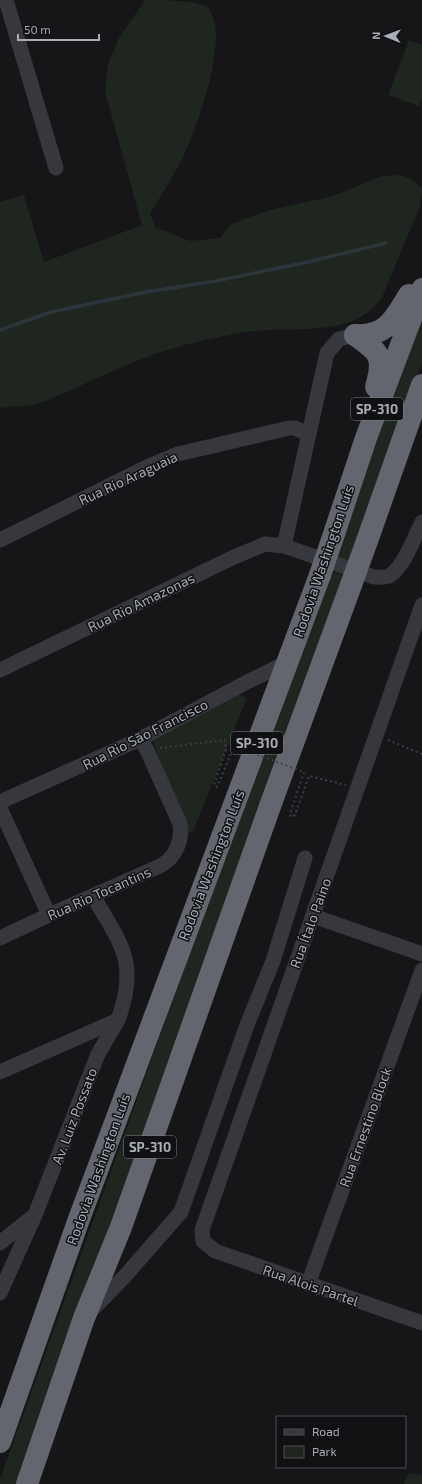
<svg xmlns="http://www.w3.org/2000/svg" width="422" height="1484" viewBox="0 0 422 1484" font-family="'Exo 2',sans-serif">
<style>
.green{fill:#1e261f}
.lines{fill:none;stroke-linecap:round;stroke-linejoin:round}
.stream{stroke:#2c353c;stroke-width:3.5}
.path{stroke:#3d3f44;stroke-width:2;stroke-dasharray:2 3;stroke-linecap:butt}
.minor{stroke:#37383d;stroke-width:15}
.highway{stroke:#63666e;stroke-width:22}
.path-bridge{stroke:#3d3f44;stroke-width:2;stroke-dasharray:2 3;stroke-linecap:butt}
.highway-bridge{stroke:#63666e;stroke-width:22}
.labels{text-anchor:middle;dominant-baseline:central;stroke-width:3;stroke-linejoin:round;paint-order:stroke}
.shield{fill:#111113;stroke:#7b7e86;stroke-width:1}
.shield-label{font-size:13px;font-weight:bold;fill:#a8adb8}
.street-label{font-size:14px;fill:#a8adb8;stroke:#111113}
</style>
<rect width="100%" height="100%" fill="#161618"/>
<!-- green -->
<g class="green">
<path d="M145 0C161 0 195 0 207 7 233 33 195 134 180 163 171 180 161 196 150 213L155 227 190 241 220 238 231 224 270 210 333 196 382 176 400 175 412 179 422 188 420 207 382 297C354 340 289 325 247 332 214 337 179 345 147 357 119 367 92 381 64 393 54 397 43 403 33 405 22 407 11 406 0 408V202L24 195 44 262 142 225 105 92 108 64 119 38Z"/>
<polygon points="409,40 422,45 422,99 419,106 388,95"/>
<polygon points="422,311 422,363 352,563 335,556"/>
<polygon points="328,570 347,577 25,1484 0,1484 0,1479"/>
<polygon points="238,694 247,698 193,831 187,835 153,741 153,739"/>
<polygon points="409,1473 422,1475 422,1484 404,1484"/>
</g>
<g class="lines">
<!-- stream -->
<polyline class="stream" points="0,330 51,312 146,292 216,281 308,262 386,243"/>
<!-- path -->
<g class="path">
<polyline points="388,740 422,754"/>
<polyline points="160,748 225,740 226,749 214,785 217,787 234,746"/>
<polyline points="304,772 290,814 291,817 295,815 309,776 346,785"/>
</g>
<!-- minor -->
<g class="minor">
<polyline points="6,0 56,168"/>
<polyline points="0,540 149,466 178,454 289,428 295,428 308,434"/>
<polyline points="284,546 327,353 339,339 355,335"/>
<polyline points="422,605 202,1230 203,1241 215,1251 422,1323"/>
<path d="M0 670 234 557 265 544 284 546 374 577C379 577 384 578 389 576 403 569 415 536 422 522"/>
<polyline points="0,802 140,739 247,682 288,662"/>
<polyline points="0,808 49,915"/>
<polyline points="313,916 422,954"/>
<path d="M0 938 49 915 160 866C175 858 183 841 180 824L147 750 140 739"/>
<path d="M0 1072 118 1020C139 962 121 944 93 896"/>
<polyline points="0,1243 31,1218"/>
<polyline points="308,1284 422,970"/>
<polyline points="0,1293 35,1215 98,1054 118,1020"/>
<polyline points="90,1312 125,1276 181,1212 247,1025 273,961 305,858"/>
</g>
<!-- highway -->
<g class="highway">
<path d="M355 335C379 352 385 356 376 387"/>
<path d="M355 335C387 337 394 319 409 295"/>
<polyline points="335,531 366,438 422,289"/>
<polyline points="367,541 422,385"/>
<polyline points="0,1442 79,1219 320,575"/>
<polyline points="27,1484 84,1318 121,1227 269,809 351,585"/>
</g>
<!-- path-bridge -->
<polyline class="path-bridge" points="234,746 304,772"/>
<!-- highway-bridge -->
<g class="highway-bridge">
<polyline points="320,575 335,531"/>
<polyline points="351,585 367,541"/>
</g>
</g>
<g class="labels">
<!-- shield labels -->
<g class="shield">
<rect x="351" y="398" width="52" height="22" rx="3"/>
<rect x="231" y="732" width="52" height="22" rx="3"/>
<rect x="124" y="1136" width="52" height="22" rx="3"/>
</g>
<g class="shield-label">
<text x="377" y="409">SP-310</text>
<text x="257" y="743">SP-310</text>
<text x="150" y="1147">SP-310</text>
</g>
<!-- street labels -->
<g class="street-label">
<text transform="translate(128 478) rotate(-25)">Rua Rio Araguaia</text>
<text transform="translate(323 561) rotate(-71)">Rodovia Washington Luís</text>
<text transform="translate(141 602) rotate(-26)">Rua Rio Amazonas</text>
<text transform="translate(145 734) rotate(-27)">Rua Rio São Francisco</text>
<text transform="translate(211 865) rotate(-69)">Rodovia Washington Luís</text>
<text transform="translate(99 893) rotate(-24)">Rua Rio Tocantins</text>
<text transform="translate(310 923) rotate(-70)">Rua Ítalo Paino</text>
<text transform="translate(74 1116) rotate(-69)">Av. Luiz Possato</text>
<text transform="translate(365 1127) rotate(-70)">Rua Ernestino Block</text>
<text transform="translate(98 1169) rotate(-70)">Rodovia Washington Luís</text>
<text transform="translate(311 1285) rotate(19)">Rua Alois Partel</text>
</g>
</g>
<!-- legend -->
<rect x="276" y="1416" width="130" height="52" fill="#111113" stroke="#4d4f55"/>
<rect x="284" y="1429" width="20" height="6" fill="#37383d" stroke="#4d4f55"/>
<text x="312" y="1436" font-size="12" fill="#a8adb8">Road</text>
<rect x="284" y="1446" width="20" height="12" fill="#1e261f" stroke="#4d4f55"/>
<text x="312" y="1456" font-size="12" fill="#a8adb8">Park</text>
<!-- north arrow -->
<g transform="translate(386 36) rotate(271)" stroke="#111113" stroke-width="3" paint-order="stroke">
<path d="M0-3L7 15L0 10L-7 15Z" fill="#a8adb8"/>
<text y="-6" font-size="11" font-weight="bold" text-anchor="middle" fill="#a8adb8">N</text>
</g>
<!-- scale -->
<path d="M18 34v6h81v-6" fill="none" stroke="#a8adb8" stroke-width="2"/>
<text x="24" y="34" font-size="12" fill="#a8adb8" stroke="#111113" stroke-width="3" paint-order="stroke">50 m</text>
</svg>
